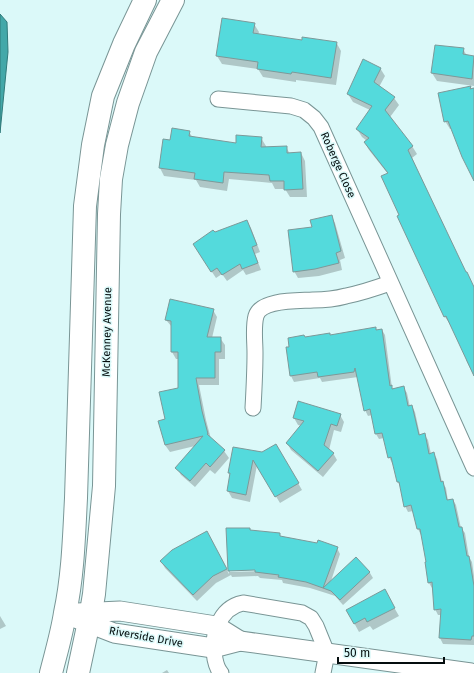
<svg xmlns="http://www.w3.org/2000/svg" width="474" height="673" viewBox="0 0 474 673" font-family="'Fira Sans',sans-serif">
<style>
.water{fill:#43a8a9;stroke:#307a7a}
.shadow{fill:#0003;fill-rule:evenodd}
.building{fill:#54dadc;stroke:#7d9999}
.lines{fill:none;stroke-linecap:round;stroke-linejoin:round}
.minor-casing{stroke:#799595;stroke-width:17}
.tertiary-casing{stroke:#799595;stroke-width:21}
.secondary-casing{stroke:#799595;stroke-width:24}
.minor{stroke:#fff;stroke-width:15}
.tertiary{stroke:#fff;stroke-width:19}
.secondary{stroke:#fff;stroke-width:22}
.labels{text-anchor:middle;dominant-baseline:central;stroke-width:3;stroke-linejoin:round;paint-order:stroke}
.street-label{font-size:11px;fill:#040d0e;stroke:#dbf9f9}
</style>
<rect width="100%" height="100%" fill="#dbf9f9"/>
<!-- water -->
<polygon class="water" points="0,14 7,22 8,52 0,133"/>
<!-- shadow -->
<g class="shadow">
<polygon points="254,24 259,32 258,35 302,41 336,42 341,51 336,85 296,80 296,82 263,77 258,69 222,64 217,56"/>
<polygon points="463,49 467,56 474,57 474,86 437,81 432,73"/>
<polygon points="380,68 385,76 379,87 394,98 399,105 390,117 412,146 417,154 412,158 466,273 474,287 474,376 466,360 467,359 450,324 445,317 399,216 400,215 388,174 369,150 365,143 367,141 362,137 357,129 370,110 353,102 348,94"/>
<polygon points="470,87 472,89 474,89 474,179 452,129 450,129 445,121"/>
<polygon points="189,132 193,138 237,144 261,138 266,146 266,147 286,147 290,154 301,153 305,161 307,197 290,197 285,189 275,189 272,183 229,179 227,191 200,187 196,180 164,176 160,168 171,141"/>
<polygon points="331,216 335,223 345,258 340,260 342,270 319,276 298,278 294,271 313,227"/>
<polygon points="247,221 251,228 260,252 255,254 261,270 246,275 243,270 227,281 222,274 216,278 198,251 214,233"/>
<polygon points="213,310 217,317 212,338 220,338 225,345 225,359 219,359 219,385 199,385 206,420 211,439 224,451 229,458 215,474 210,470 195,487 181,475 177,468 195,446 170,452 165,445 160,422 166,420 179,389 179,359 176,359 172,352 172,327 166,320"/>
<polygon points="375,328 377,330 382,330 385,335 392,388 393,390 403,387 407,393 410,407 412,406 415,412 420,435 424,434 428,440 431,454 434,454 437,459 442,482 446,488 448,501 453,500 456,505 461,528 465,533 469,557 472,562 474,576 474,645 443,644 440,638 441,615 438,615 435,609 433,588 432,588 429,583 427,563 422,534 421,535 418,529 413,511 408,512 405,506 401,488 398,482 393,462 392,463 389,457 384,438 379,439 376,434 372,415 368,416 365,410 358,377 322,382 320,378 294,382 291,376 287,348 290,347 305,338 330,336"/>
<polygon points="340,415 344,422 341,432 334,430 329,450 333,453 337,460 323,477 291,450 287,443 302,426 298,425 294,418"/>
<polygon points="276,445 302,490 280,503 257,465 250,502 232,498 228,491 231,477 229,473"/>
<path d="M227 529H250L251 531 279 534 281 538 337 548 340 554 330 584 356 559 370 573 373 578 343 605 335 596 326 593 310 588 283 583 282 580 260 578 258 576 232 577 231 575 216 583 197 601 165 568 161 561 211 539 229 574ZM260 569V571L230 572V570Z"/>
<polygon points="384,590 399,616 373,630 370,626 359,632 347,610"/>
<polygon points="0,616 6,626 0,629"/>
<polygon points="167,670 169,673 162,673"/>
</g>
<!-- building -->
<g class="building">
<polygon points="222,18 255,23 253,33 302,40 302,37 337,42 331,78 292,72 291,74 257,69 258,62 216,56"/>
<polygon points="435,45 464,48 463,54 474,56 472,79 431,73"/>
<polygon points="363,59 381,68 374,82 395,97 385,110 413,146 408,150 466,272 467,272 474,287 474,376 446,316 444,317 397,216 399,215 381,176 388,173 364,142 369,138 356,129 372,106 347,94"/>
<polygon points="471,86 470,89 474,88 474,181 462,157 448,121 444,122 438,93"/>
<polygon points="172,128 190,131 189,136 236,143 236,135 262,137 261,147 287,146 287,153 301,152 303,189 284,190 284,181 270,181 269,175 224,172 223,183 194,179 195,173 159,168 163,139 170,140"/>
<polygon points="332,215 341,251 336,253 339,263 315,269 293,272 288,230 312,227 310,220"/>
<polygon points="247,220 257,245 252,247 258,263 242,269 240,264 222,275 217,268 211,272 193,244 213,230 215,232"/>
<polygon points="170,299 214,309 207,337 221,337 221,352 215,352 215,378 196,378 202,411 208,434 207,434 225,450 210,467 206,463 190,481 175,468 203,436 165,445 158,421 165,419 159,392 178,388 178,352 171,352 171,321 165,320"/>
<polygon points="376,327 376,330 382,329 390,386 392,385 392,389 404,386 408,406 412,405 419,435 425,433 429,454 434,452 441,482 443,481 447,500 453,499 459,527 462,527 467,556 469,556 474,586 474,636 472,636 471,640 439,638 441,609 434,610 432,582 428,583 425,562 426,562 420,529 417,529 411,505 404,507 399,482 397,482 391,457 388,458 382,433 375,434 370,409 364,411 355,368 354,372 318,377 317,372 290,376 286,347 289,347 288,338 304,335 305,337 330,333 330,335"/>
<polygon points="298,401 341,414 337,426 331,424 324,445 334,453 318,471 286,443 304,421 293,418"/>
<polygon points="276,444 299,483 275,497 253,460 246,495 227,491 230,473 228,473 233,447 262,452"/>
<polygon points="226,528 250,528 250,530 280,533 280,536 317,543 318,540 338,547 323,588 306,582 278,577 279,575 255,572 255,570 228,571"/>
<polygon points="207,531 227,569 213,576 193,595 160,561 172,550"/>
<polygon points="356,557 370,572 340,600 331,591 323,588"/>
<polygon points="385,589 395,608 367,622 365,618 354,624 346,610"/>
</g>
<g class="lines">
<defs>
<g id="minor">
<polyline points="218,99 291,106 304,110 314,118 321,127 474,468"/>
<path d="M253 408C254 390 255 371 255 353 255 341 253 327 256 316 261 299 299 301 313 300 324 300 335 299 346 296 361 293 376 288 390 283"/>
<path d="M221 673C217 669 216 664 215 659 211 637 218 608 243 603L302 613 311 618 316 626 327 653 323 673"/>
</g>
<g id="tertiary">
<polyline points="77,613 120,611 216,626 240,641"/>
<polyline points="65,614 114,633 213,648 240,641 471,673"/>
</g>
<g id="secondary">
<path d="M51 673C56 653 62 633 65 613 73 575 74 537 76 498L85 206 93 145 103 96 124 44 145 0"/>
<polyline points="78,673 91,612 94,594 104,486 109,214 111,179 117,145 128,103 146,52 173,0"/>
</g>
</defs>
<!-- minor casing -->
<use href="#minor" class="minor-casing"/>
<!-- tertiary casing -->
<use href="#tertiary" class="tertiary-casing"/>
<!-- secondary casing -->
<use href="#secondary" class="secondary-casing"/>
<!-- minor -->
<use href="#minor" class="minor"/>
<!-- tertiary -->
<use href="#tertiary" class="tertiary"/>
<!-- secondary -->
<use href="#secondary" class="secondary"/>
</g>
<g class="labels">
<!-- street labels -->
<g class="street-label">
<text transform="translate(338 165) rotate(66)">Roberge Close</text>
<text transform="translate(107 332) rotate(-89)">McKenney Avenue</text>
<text transform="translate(146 637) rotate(10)">Riverside Drive</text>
</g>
</g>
<!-- scale -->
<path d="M338 657v6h106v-6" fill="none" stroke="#040d0e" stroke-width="2"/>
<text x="344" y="657" font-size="12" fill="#040d0e" stroke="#dbf9f9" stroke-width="3" paint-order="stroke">50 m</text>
</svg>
